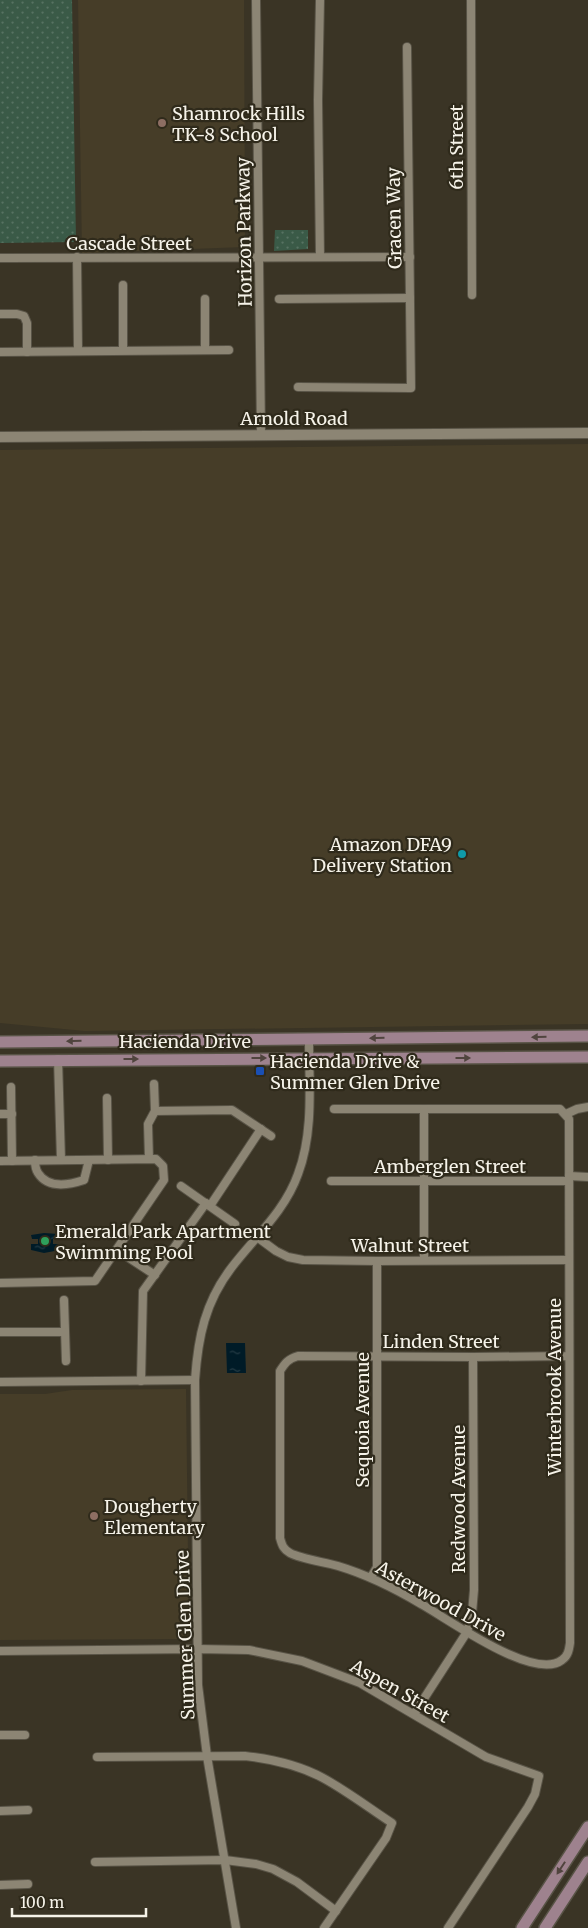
<svg xmlns="http://www.w3.org/2000/svg" width="588" height="1928" viewBox="0 0 588 1928" font-family="Merriweather,serif">
<style>
.built{fill:#463d28}
.park{fill:url(#park-dots)}
.water{fill:url(#water-ripples)}
.lines{fill:none;stroke-linecap:round;stroke-linejoin:round}
.minor-casing{stroke:#585346;stroke-width:10}
.tertiary-casing{stroke:#585346;stroke-width:12}
.secondary-casing{stroke:#585346;stroke-width:14}
.minor{stroke:#8c8574;stroke-width:8}
.tertiary{stroke:#8c8574;stroke-width:10}
.secondary{stroke:#9e828e;stroke-width:11}
.oneway{fill:#50443e}
.education-dot{fill:#8d6e63;stroke:#2f2a1b;stroke-width:2}
.culture-dot{fill:#0f9aa8;stroke:#2f2a1b;stroke-width:2}
.transit-dot{fill:#1a4fb4;stroke:#2f2a1b;stroke-width:2}
.leisure-dot{fill:#2e9e5b;stroke:#2f2a1b;stroke-width:2}
.labels{text-anchor:middle;dominant-baseline:central;stroke-width:4.5;stroke-linejoin:round;paint-order:stroke}
.poi-label{font-size:18px;fill:#f6f3e9;stroke:#2f2a1b;text-anchor:start}
.street-label{font-size:18px;fill:#f6f3e9;stroke:#2f2a1b}
</style>
<defs>
<pattern id="park-dots" width="8" height="8" patternUnits="userSpaceOnUse" patternTransform="scale(1.25)"><rect width="8" height="8" fill="#3a5a47"/><path d="M2 2h.1M6 6h.1" fill="none" stroke="#577262" stroke-width="1.8" stroke-linecap="round"/></pattern>
<pattern id="water-ripples" width="26" height="14" patternUnits="userSpaceOnUse" patternTransform="scale(1.25)"><rect width="26" height="14" fill="#001b27"/><path d="M2 4q2-2 4 0t4 0M15 11q2-2 4 0t4 0" fill="none" stroke="#263d46"/></pattern>
</defs>
<rect width="100%" height="100%" fill="#3a3425"/>
<!-- built -->
<g class="built">
<polygon points="78,0 244,0 245,247 82,253"/>
<polygon points="588,444 588,1024 85,1031 0,1023 0,450"/>
<polygon points="186,1389 189,1639 0,1640 0,1394 45,1394 72,1390"/>
</g>
<!-- park -->
<g class="park">
<polygon points="0,0 72,0 76,242 0,243"/>
<polygon points="275,230 308,230 308,249 274,251"/>
</g>
<!-- water -->
<g class="water">
<polygon points="44,1233 59,1234 59,1239 53,1239 53,1244 59,1244 60,1250 44,1253 31,1250 31,1244 38,1244 38,1239 32,1239 31,1235"/>
<polygon points="226,1343 245,1343 246,1373 227,1373"/>
</g>
<g class="lines">
<defs>
<g id="minor">
<polyline points="256,0 261,434"/>
<polyline points="320,0 318,100 320,257"/>
<polyline points="471,0 472,295"/>
<polyline points="77,257 78,350"/>
<polyline points="0,258 410,257"/>
<polyline points="279,299 410,298"/>
<polyline points="0,314 17,314 24,316 27,323 27,352"/>
<polyline points="205,349 205,299"/>
<polyline points="123,350 123,285"/>
<polyline points="0,352 229,350"/>
<polyline points="298,387 411,388 407,47"/>
<polyline points="58,1059 61,1160"/>
<polyline points="11,1087 12,1161"/>
<polyline points="107,1098 108,1160"/>
<path d="M334 1109H560L569 1119 570 1643C569 1650 568 1656 562 1660 534 1682 447 1618 421 1604 394 1588 368 1575 338 1566 325 1562 301 1559 290 1553 283 1549 282 1545 280 1538V1371C285 1363 288 1359 298 1356L473 1357 569 1356"/>
<polyline points="424,1109 424,1260"/>
<polyline points="155,1111 232,1110 271,1136"/>
<polyline points="0,1114 12,1114"/>
<polyline points="566,1114 577,1109 588,1107"/>
<polyline points="149,1159 148,1124 155,1111 154,1084"/>
<path d="M35 1160C35 1164 36 1170 38 1173 48 1189 69 1185 84 1180L89 1160"/>
<polyline points="0,1161 156,1159 163,1166 164,1180 95,1281 0,1283"/>
<polyline points="569,1176 588,1177"/>
<polyline points="331,1181 569,1181"/>
<polyline points="181,1186 235,1224"/>
<polyline points="210,1206 261,1129"/>
<polyline points="257,1237 276,1251 288,1257 303,1260 377,1261 568,1260"/>
<polyline points="117,1250 155,1275"/>
<polyline points="64,1300 66,1361"/>
<polyline points="0,1332 65,1332"/>
<polyline points="141,1381 143,1291 206,1203"/>
<polyline points="0,1382 195,1380"/>
<polyline points="371,1577 377,1567 377,1261"/>
<polyline points="0,1651 198,1649 249,1650 302,1661 360,1683 486,1757 539,1776 535,1794 528,1807 448,1928"/>
<polyline points="414,1714 467,1632 472,1613 474,1590 473,1357"/>
<polyline points="0,1735 25,1735"/>
<path d="M97 1757 245 1756C272 1759 299 1765 323 1778 347 1791 369 1808 392 1823L386 1838 324 1928"/>
<polyline points="0,1811 28,1810"/>
<polyline points="95,1862 225,1860 256,1864 273,1869 297,1882 336,1911"/>
<polyline points="0,1885 28,1884"/>
<path d="M236 1928 207 1756 198 1685 195 1380C198 1337 205 1302 232 1267 255 1237 285 1211 298 1174 314 1132 309 1083 309 1039"/>
</g>
<polyline id="tertiary" points="0,437 588,433"/>
<g id="secondary">
<polyline points="0,1042 588,1036"/>
<polyline points="0,1061 588,1057"/>
<polyline points="522,1928 588,1827"/>
<polyline points="545,1928 588,1862"/>
</g>
</defs>
<!-- minor casing -->
<use href="#minor" class="minor-casing"/>
<!-- tertiary casing -->
<use href="#tertiary" class="tertiary-casing"/>
<!-- secondary casing -->
<use href="#secondary" class="secondary-casing"/>
<!-- minor -->
<use href="#minor" class="minor"/>
<!-- tertiary -->
<use href="#tertiary" class="tertiary"/>
<!-- secondary -->
<use href="#secondary" class="secondary"/>
</g>
<!-- one-way arrows -->
<defs><path id="oneway-solid" d="M-6-.8H1V-3.2L6.5 0L1 3.2V.8H-6Z" transform="scale(1.25)"/></defs>
<g class="oneway">
<use href="#oneway-solid" transform="translate(539 1037) rotate(179)"/>
<use href="#oneway-solid" transform="translate(377 1038) rotate(179)"/>
<use href="#oneway-solid" transform="translate(74 1041) rotate(179)"/>
<use href="#oneway-solid" transform="translate(259 1058)"/>
<use href="#oneway-solid" transform="translate(463 1058)"/>
<use href="#oneway-solid" transform="translate(131 1059)"/>
<use href="#oneway-solid" transform="translate(561 1868) rotate(123)"/>
</g>
<!-- markers -->
<g class="education-dot">
<circle cx="162" cy="123" r="5"/>
<circle cx="94" cy="1516" r="5"/>
</g>
<circle class="culture-dot" cx="462" cy="854" r="5"/>
<rect class="transit-dot" x="255" y="1066" width="10" height="10" rx="2.5"/>
<circle class="leisure-dot" cx="45" cy="1241" r="5"/>
<g class="labels">
<!-- poi labels -->
<g class="poi-label">
<text x="172" y="113">Shamrock Hills<tspan x="172" dy="21">TK-8 School</tspan></text>
<text x="452" y="844" text-anchor="end">Amazon DFA9<tspan x="452" dy="21">Delivery Station</tspan></text>
<text x="270" y="1061">Hacienda Drive &amp;<tspan x="270" dy="21">Summer Glen Drive</tspan></text>
<text x="55" y="1231">Emerald Park Apartment<tspan x="55" dy="21">Swimming Pool</tspan></text>
<text x="104" y="1506">Dougherty<tspan x="104" dy="21">Elementary</tspan></text>
</g>
<!-- street labels -->
<g class="street-label">
<text transform="translate(456 147) rotate(-90)">6th Street</text>
<text transform="translate(394 218) rotate(-91)">Gracen Way</text>
<text transform="translate(244 232) rotate(-91)">Horizon Parkway</text>
<text x="129" y="243">Cascade Street</text>
<text x="294" y="418">Arnold Road</text>
<text x="185" y="1041">Hacienda Drive</text>
<text x="450" y="1166">Amberglen Street</text>
<text x="410" y="1245">Walnut Street</text>
<text x="441" y="1341">Linden Street</text>
<text transform="translate(554 1387) rotate(-90)">Winterbrook Avenue</text>
<text transform="translate(362 1420) rotate(-90)">Sequoia Avenue</text>
<text transform="translate(458 1499) rotate(-90)">Redwood Avenue</text>
<text transform="translate(441 1601) rotate(29)">Asterwood Drive</text>
<text transform="translate(185 1635) rotate(-92)">Summer Glen Drive</text>
<text transform="translate(400 1691) rotate(29)">Aspen Street</text>
</g>
</g>
<!-- scale -->
<path d="M12 1908v8h134v-8" fill="none" stroke="#f6f3e9" stroke-width="2.5"/>
<text x="20" y="1908" font-size="15" fill="#f6f3e9" stroke="#2f2a1b" stroke-width="4" paint-order="stroke">100 m</text>
</svg>
